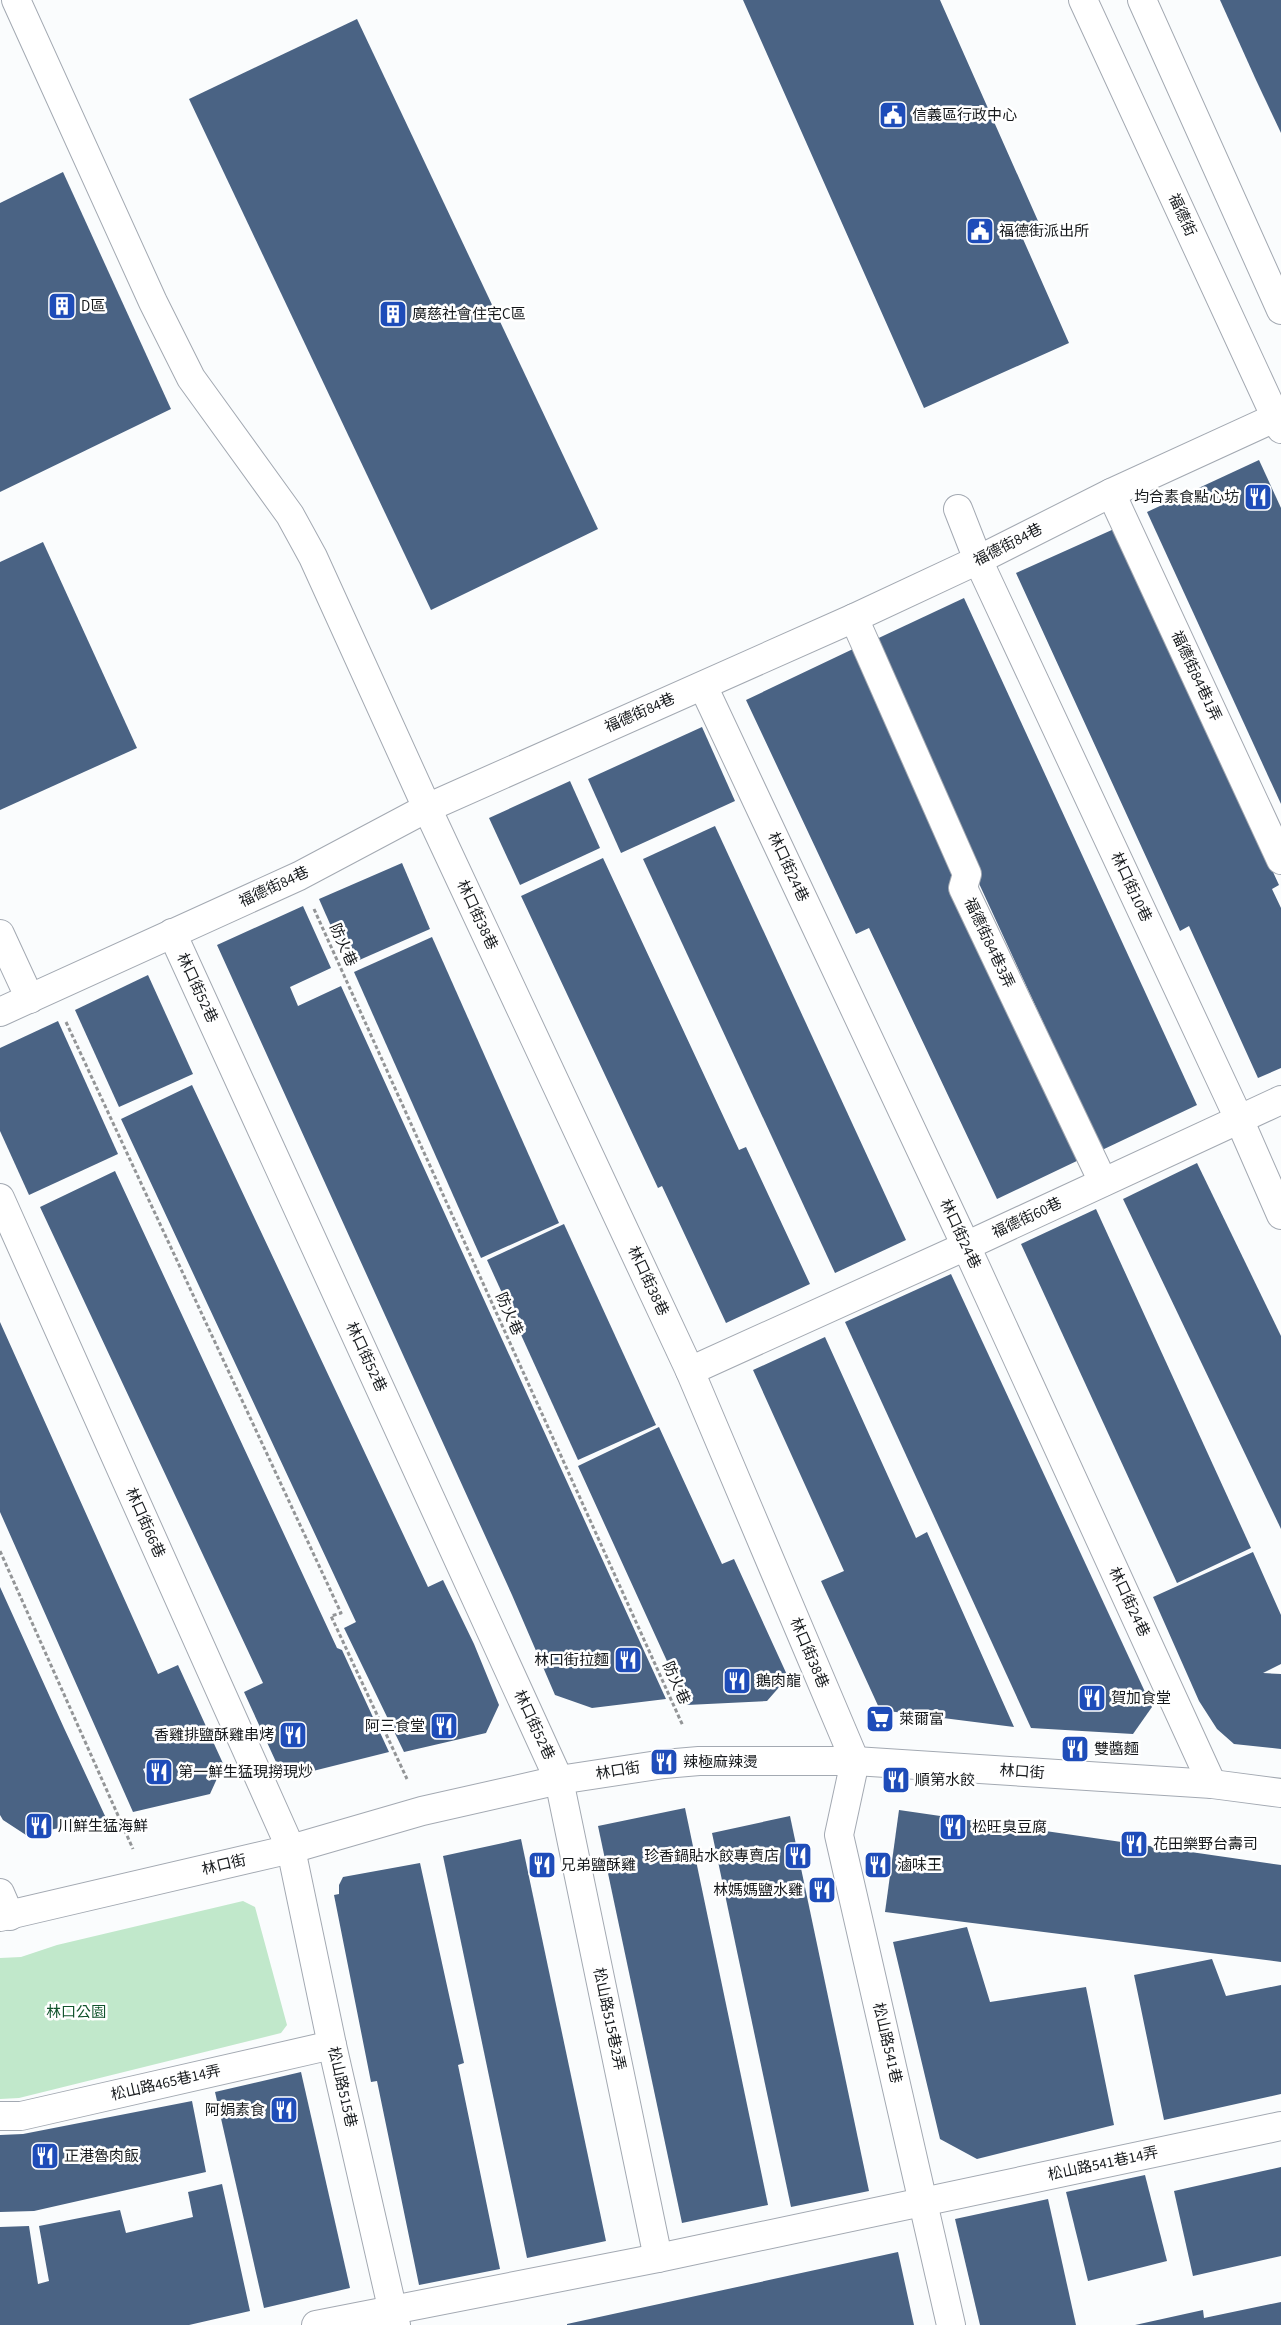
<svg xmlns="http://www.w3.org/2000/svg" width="1281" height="2325" viewBox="0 0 1281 2325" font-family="'Source Sans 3','Noto Sans TC',sans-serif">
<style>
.green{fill:#c1e8cb}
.building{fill:#4a6384;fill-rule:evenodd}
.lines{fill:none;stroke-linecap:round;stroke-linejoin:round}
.minor-casing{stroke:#a3a9b2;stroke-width:30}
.path{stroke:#939597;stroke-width:3;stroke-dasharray:4 2.5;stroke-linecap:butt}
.minor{stroke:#fff;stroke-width:28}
.labels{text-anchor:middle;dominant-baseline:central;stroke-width:5;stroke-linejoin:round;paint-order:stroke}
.poi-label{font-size:15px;fill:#16191c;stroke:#fff;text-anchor:start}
.street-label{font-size:15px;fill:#16191c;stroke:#fff}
.park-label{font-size:15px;fill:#12542d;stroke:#fff}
</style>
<rect width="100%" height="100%" fill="#fafcfd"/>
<!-- green -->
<polygon class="green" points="243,1901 255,1907 287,2025 281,2033 19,2098 0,2099 0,1958 21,1957 57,1945"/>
<!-- building -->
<g class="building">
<polygon points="743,0 940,0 1042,230 1023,239 1069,343 924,408"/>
<polygon points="1220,0 1281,0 1281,133 1256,80"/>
<polygon points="357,19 598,529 431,610 189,99"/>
<polygon points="63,172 171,409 0,492 0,203"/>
<polygon points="1259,460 1281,508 1281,804 1147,512"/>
<polygon points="1114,529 1279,885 1272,889 1281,908 1281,1068 1258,1078 1189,926 1180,931 1016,573"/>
<polygon points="43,542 137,748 0,810 0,562"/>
<polygon points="964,598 1197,1105 1102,1150 868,643"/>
<polygon points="853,649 1081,1159 997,1199 869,928 856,934 746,700"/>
<polygon points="702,727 735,801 621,853 588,779"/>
<polygon points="570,781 600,848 520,885 489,818"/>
<polygon points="715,826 906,1240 835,1273 643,859"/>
<polygon points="603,858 739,1150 746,1147 810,1284 726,1323 662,1186 658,1188 521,896"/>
<polygon points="402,863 430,929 348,965 319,899"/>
<polygon points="303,906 331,968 290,987 298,1006 341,986 666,1699 592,1708 555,1695 512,1595 217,945"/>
<polygon points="432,937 559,1223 481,1258 354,972"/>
<polygon points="148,975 193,1074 119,1107 75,1010"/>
<polygon points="58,1021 118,1154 29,1195 0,1131 0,1048"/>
<polygon points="192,1085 428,1587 443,1580 474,1644 499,1705 486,1733 404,1752 344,1628 356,1622 121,1119"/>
<polygon points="1197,1163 1281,1336 1281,1529 1123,1199"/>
<polygon points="115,1171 337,1648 342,1650 389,1752 305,1773 276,1762 244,1692 263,1683 40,1207"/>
<polygon points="1096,1209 1251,1548 1177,1583 1021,1244"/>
<polygon points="564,1224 656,1425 578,1460 487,1260"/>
<polygon points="951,1274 1152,1707 1133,1734 1031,1728 845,1322"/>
<path d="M0 1322 158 1674 178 1665 226 1770 220 1772 210 1794 133 1812 0 1512ZM158 1763 164 1776 149 1783 143 1769Z"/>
<polygon points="825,1337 916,1538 927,1532 1014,1727 880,1710 821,1581 844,1571 753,1370"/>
<polygon points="659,1427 722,1564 734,1559 788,1677 767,1701 687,1705 578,1466"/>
<polygon points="1253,1552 1281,1615 1281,1664 1263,1673 1281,1674 1281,1749 1234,1744 1217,1729 1199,1701 1153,1597"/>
<polygon points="0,1587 64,1728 106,1818 26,1835 3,1820 0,1815"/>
<polygon points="685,1808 768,2205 682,2223 598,1826"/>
<polygon points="899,1810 1281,1865 1281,1962 885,1912"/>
<polygon points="790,1816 869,2191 791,2207 712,1833"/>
<polygon points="521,1839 606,2241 527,2258 443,1856"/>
<polygon points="420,1863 464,2063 458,2065 500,2269 419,2285 377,2081 371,2082 334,1895 339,1894 339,1885 343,1877"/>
<polygon points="967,1927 990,2002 1086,1987 1114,2125 977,2159 940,2139 893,1942"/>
<polygon points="1212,1959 1226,1996 1281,1985 1281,2094 1164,2120 1134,1975"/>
<polygon points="301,2072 350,2288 264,2308 215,2092"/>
<polygon points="192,2101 206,2172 34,2211 0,2212 0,2135 23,2134"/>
<polygon points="1281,2167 1281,2256 1193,2276 1174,2191"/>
<polygon points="1145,2175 1167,2261 1088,2281 1066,2192"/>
<polygon points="222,2184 250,2311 189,2325 0,2325 0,2227 29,2226 38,2284 49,2281 39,2226 120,2210 126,2233 193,2217 188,2192"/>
<polygon points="1048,2199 1076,2325 980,2325 955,2219"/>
<polygon points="898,2252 914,2325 567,2325 567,2324"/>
<polygon points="1281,2302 1281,2325 1135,2325 1203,2310 1204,2318"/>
</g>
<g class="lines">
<defs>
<g id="minor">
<polyline points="16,0 153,302 191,378 290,515 313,557 427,808 690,1371 855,1761 839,1835 951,2325"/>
<polyline points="1083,0 1281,429"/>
<polyline points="1142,0 1281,310"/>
<polyline points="1111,493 1281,860"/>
<polyline points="958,509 978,560 1239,1119 1281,1215"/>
<polyline points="854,618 967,874 963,888 1103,1182"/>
<polyline points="703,686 966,1246 1212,1784"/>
<polyline points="172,933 559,1780 658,2258"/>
<polyline points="0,934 30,999"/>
<polyline points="0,1012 299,876 427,808 854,618 978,560 1111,493 1281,415"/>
<polyline points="0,1198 291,1849 332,2045 396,2325"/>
<polyline points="690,1371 966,1246 1281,1100"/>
<polyline points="0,1893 10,1916"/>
<polyline points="0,1917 291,1849 422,1811 559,1780 664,1764 699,1761 855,1761 1212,1784 1281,1793"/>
<polyline points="0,2116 21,2116 332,2045"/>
<polyline points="316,2325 658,2258 1281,2126"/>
</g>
</defs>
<!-- minor casing -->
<use href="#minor" class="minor-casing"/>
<!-- path -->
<g class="path">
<polyline points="314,909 683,1726"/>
<polyline points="66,1022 341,1613 331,1616 407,1779"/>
<polyline points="0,1551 133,1849"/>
</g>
<!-- minor -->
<use href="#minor" class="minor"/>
</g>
<!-- icons -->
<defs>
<symbol id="civic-square" viewBox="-11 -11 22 22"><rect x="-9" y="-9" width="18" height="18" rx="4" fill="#1e4cb9" stroke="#fff"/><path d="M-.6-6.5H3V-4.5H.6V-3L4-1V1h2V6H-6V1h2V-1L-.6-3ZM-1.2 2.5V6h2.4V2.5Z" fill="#fff"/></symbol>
<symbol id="building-square" viewBox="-11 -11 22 22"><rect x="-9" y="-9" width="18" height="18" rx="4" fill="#1e4cb9" stroke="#fff"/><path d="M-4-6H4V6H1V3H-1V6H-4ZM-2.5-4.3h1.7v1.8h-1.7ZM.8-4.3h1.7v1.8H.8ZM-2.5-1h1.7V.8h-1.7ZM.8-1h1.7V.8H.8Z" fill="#fff"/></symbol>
<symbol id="restaurant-square" viewBox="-11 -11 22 22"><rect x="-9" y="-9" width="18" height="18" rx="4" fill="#1e4cb9" stroke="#fff"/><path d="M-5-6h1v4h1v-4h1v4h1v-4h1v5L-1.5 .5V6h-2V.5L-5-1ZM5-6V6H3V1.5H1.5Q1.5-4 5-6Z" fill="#fff"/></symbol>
<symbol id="supermarket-square" viewBox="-11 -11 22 22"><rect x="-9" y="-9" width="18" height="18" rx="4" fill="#1e4cb9" stroke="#fff"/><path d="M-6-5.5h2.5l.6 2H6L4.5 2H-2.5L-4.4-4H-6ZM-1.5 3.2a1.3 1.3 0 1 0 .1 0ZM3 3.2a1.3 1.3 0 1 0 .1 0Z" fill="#fff"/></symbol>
</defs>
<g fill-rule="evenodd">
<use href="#civic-square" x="877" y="99" width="32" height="32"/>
<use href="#civic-square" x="964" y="215" width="32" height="32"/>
<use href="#building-square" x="46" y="290" width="32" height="32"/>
<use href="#building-square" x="377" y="298" width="32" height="32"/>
<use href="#restaurant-square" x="1242" y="481" width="32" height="32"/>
<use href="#restaurant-square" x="612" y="1644" width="32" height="32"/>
<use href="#restaurant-square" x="721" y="1665" width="32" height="32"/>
<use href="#restaurant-square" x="1076" y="1682" width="32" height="32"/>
<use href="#supermarket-square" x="864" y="1703" width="32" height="32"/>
<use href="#restaurant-square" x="428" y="1710" width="32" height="32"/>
<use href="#restaurant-square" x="277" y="1719" width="32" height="32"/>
<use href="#restaurant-square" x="1059" y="1733" width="32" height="32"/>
<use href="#restaurant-square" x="648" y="1746" width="32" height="32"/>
<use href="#restaurant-square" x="143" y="1756" width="32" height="32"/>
<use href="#restaurant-square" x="880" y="1764" width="32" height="32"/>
<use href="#restaurant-square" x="23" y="1810" width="32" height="32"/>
<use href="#restaurant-square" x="937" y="1811" width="32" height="32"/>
<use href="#restaurant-square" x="1118" y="1828" width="32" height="32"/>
<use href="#restaurant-square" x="782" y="1840" width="32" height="32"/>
<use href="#restaurant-square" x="526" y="1849" width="32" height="32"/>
<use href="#restaurant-square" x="862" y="1849" width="32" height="32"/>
<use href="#restaurant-square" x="806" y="1874" width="32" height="32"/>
<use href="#restaurant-square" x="268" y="2094" width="32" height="32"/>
<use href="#restaurant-square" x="29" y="2140" width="32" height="32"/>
</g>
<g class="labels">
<!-- poi labels -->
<g class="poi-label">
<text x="912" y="115">信義區行政中心</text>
<text x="999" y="231">福德街派出所</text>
<text x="81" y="306">D區</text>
<text x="412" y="314">廣慈社會住宅C區</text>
<text x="1239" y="497" text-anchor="end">均合素食點心坊</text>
<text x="609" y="1660" text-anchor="end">林口街拉麵</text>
<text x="756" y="1681">鵝肉龍</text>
<text x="1111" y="1698">賀加食堂</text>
<text x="899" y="1719">萊爾富</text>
<text x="425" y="1726" text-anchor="end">阿三食堂</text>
<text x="274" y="1735" text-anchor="end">香雞排鹽酥雞串烤</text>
<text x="1094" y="1749">雙醬麵</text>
<text x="683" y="1762">辣極麻辣燙</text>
<text x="178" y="1772">第一鮮生猛現撈現炒</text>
<text x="915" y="1780">順第水餃</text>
<text x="58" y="1826">川鮮生猛海鮮</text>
<text x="972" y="1827">松旺臭豆腐</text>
<text x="1153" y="1844">花田樂野台壽司</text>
<text x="779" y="1856" text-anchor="end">珍香鍋貼水餃專賣店</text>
<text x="561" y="1865">兄弟鹽酥雞</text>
<text x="897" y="1865">滷味王</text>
<text x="803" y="1890" text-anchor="end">林媽媽鹽水雞</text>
<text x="265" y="2110" text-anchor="end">阿娟素食</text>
<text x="64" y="2156">正港魯肉飯</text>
</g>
<!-- street labels -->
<g class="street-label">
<text transform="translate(1182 215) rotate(65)">福德街</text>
<text transform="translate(1008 545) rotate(-27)">福德街84巷</text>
<text transform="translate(1196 676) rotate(65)">福德街84巷1弄</text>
<text transform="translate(640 713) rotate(-24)">福德街84巷</text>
<text transform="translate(788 867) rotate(65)">林口街24巷</text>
<text transform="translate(274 887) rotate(-25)">福德街84巷</text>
<text transform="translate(1131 887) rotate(65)">林口街10巷</text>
<text transform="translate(477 915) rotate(65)">林口街38巷</text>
<text transform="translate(989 943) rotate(65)">福德街84巷3弄</text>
<text transform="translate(343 945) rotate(66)">防火巷</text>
<text transform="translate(197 988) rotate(65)">林口街52巷</text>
<text transform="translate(1027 1218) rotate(-25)">福德街60巷</text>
<text transform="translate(960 1234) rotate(65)">林口街24巷</text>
<text transform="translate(648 1281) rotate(65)">林口街38巷</text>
<text transform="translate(509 1314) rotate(66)">防火巷</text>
<text transform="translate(366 1357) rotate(65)">林口街52巷</text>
<text transform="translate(145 1523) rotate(66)">林口街66巷</text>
<text transform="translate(1129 1602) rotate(65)">林口街24巷</text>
<text transform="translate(809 1653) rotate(67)">林口街38巷</text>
<text transform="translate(676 1683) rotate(66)">防火巷</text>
<text transform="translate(534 1725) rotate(65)">林口街52巷</text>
<text transform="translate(618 1771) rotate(-9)">林口街</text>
<text transform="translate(1022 1772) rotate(4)">林口街</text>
<text transform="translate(224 1865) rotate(-13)">林口街</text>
<text transform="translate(609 2019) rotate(78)">松山路515巷2弄</text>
<text transform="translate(887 2043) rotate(77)">松山路541巷</text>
<text transform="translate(166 2083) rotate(-13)">松山路465巷14弄</text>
<text transform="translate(342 2087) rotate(77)">松山路515巷</text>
<text transform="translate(1103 2164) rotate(-12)">松山路541巷14弄</text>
</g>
<!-- park labels -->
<g class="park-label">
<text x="76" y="2012">林口公園</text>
</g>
</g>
</svg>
